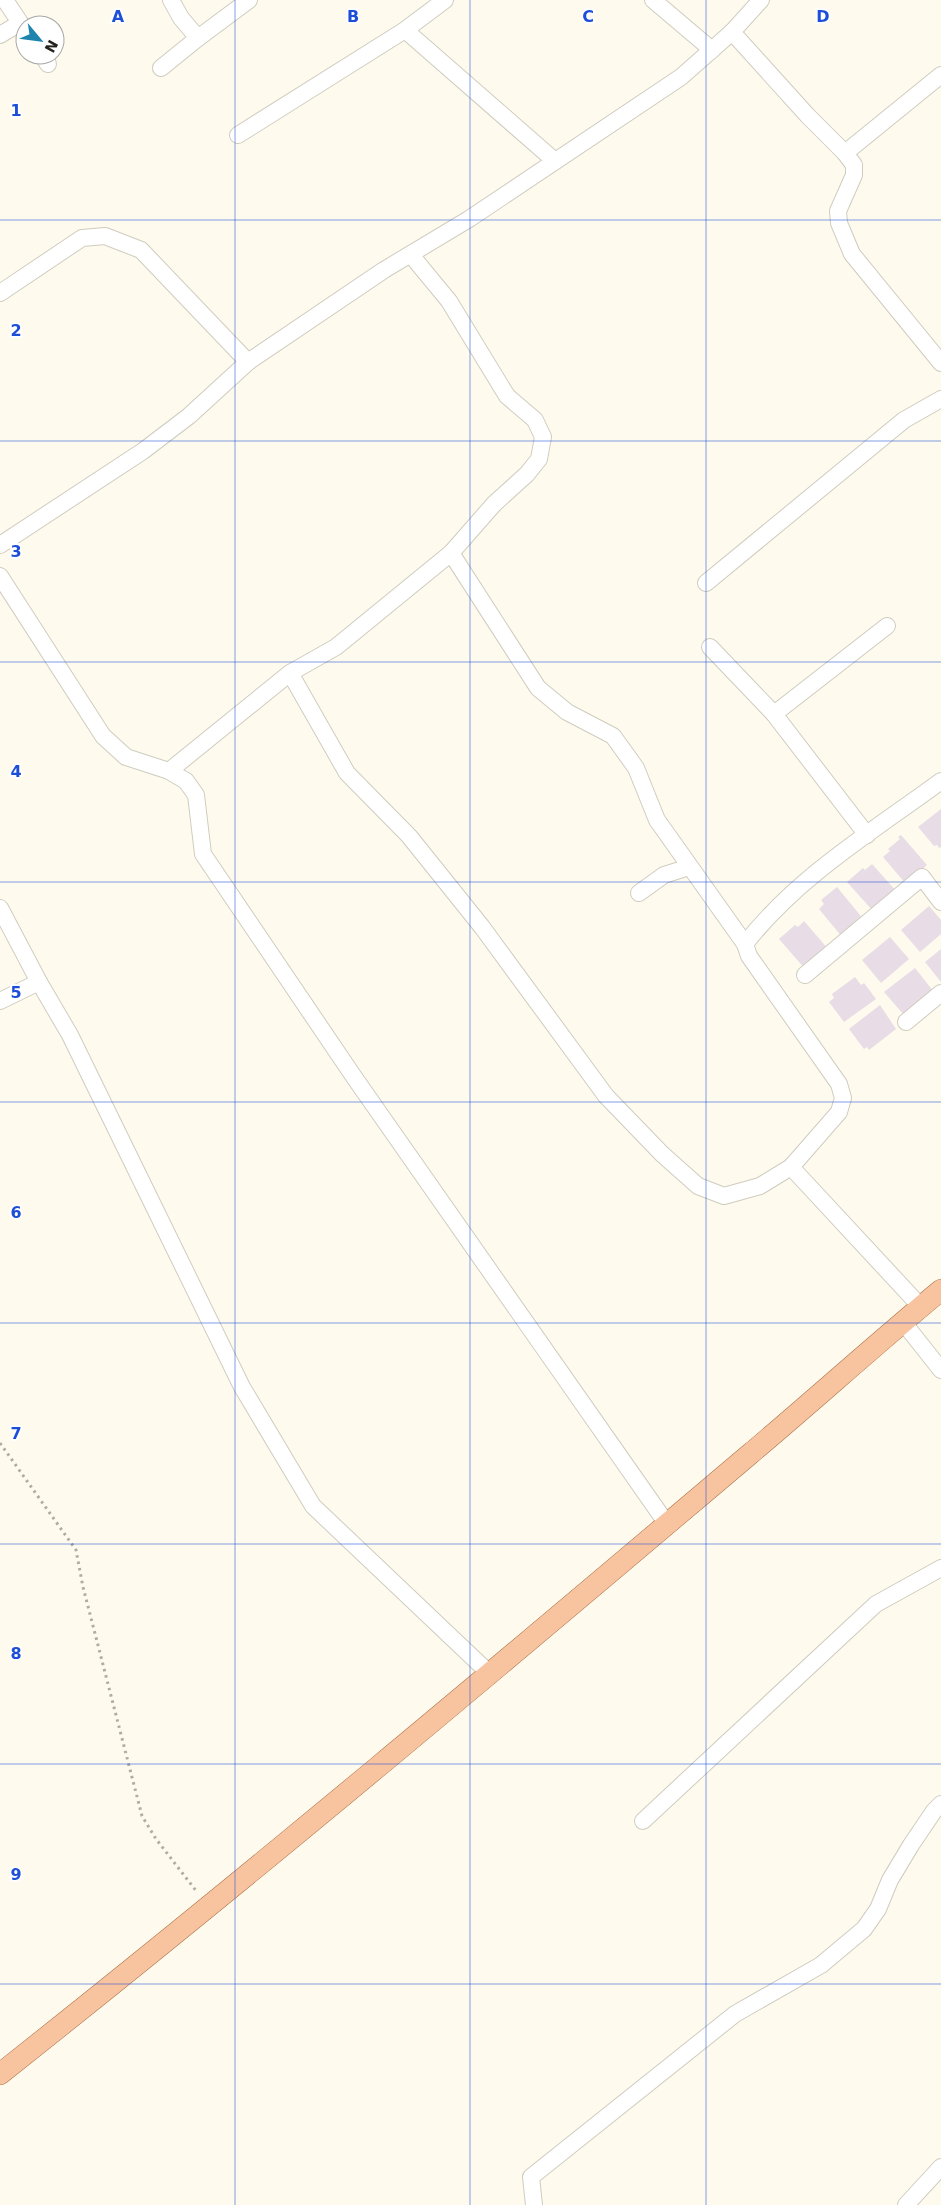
<svg xmlns="http://www.w3.org/2000/svg" width="941" height="2205" viewBox="0 0 941 2205" font-family="'DejaVu Sans',sans-serif">
<style>
.building{fill:#e8dce6}
.lines{fill:none;stroke-linecap:round;stroke-linejoin:round}
.minor-casing{stroke:#cfccbf;stroke-width:18}
.major-casing{stroke:#ab724a;stroke-width:22}
.path{stroke:#afaca2;stroke-width:3;stroke-dasharray:2.5 4;stroke-linecap:butt}
.minor{stroke:#fff;stroke-width:16}
.major{stroke:#f8c4a0;stroke-width:21}
.grid{fill:none;stroke:#1d4ed8;stroke-width:1;stroke-opacity:0.55}
.grid-label{font-size:16px;text-anchor:middle;font-weight:bold;fill:#1d4ed8;stroke:#fff;stroke-width:4;stroke-linejoin:round;paint-order:stroke}
</style>
<rect width="100%" height="100%" fill="#fefbee"/>
<!-- building -->
<g class="building">
<polygon points="941,809 941,847 939,848 937,845 934,846 918,827"/>
<polygon points="901,835 927,865 906,884 883,857 890,851 888,849 900,839 898,837"/>
<polygon points="872,864 897,892 874,912 847,882 863,868 865,870"/>
<polygon points="837,887 864,920 843,938 819,909 824,904 821,900"/>
<polygon points="929,906 941,920 941,934 920,952 901,930"/>
<polygon points="804,921 829,950 806,970 779,939 795,925 798,927"/>
<polygon points="890,937 909,959 881,983 862,960"/>
<polygon points="941,949 941,982 925,962"/>
<polygon points="915,968 934,992 904,1015 884,992"/>
<polygon points="855,977 861,985 864,983 876,999 844,1022 829,1002 834,998 832,994"/>
<polygon points="880,1005 896,1029 869,1050 867,1047 864,1049 849,1029"/>
</g>
<g class="lines">
<defs>
<g id="minor">
<polyline points="5,0 25,30"/>
<polyline points="171,0 181,18 198,38 249,0"/>
<polyline points="653,0 712,50"/>
<polyline points="405,30 555,161"/>
<polyline points="732,32 807,115 845,153 854,165 854,175 838,211 839,223 852,254 941,363"/>
<polyline points="0,35 20,23"/>
<polyline points="42,55 48,64"/>
<polyline points="161,68 198,38"/>
<polyline points="238,135 405,30 445,0"/>
<polyline points="845,153 941,75"/>
<polyline points="0,293 82,238 105,236 141,250 248,362"/>
<polyline points="0,545 143,451 189,416 248,362 384,270 469,219 681,77 732,32 761,0"/>
<polyline points="451,553 538,688 567,712 613,736 636,768 657,820 745,944"/>
<polyline points="0,576 103,736 126,757 169,771 186,781 196,795 203,854 354,1077 667,1524"/>
<polyline points="706,583 904,420 941,399"/>
<polyline points="710,647 774,714 867,835"/>
<polyline points="290,673 347,773 409,836 482,927 606,1096 662,1154 698,1186 724,1196 760,1186 791,1167"/>
<polyline points="774,714 887,626"/>
<polyline points="169,771 290,673 336,647 451,553 494,504 527,474 539,459 543,437 535,420 507,396 449,301 411,255"/>
<polyline points="639,893 664,875 689,867"/>
<polyline points="0,908 39,982 70,1035 242,1387 313,1506 489,1673"/>
<polyline points="805,975 922,877 941,902"/>
<polyline points="0,1001 39,982"/>
<polyline points="906,1022 941,993"/>
<path d="M921 1307 791 1167 839 1112 843 1098 839 1084 749 956 745 944C797 877 873 831 941 781"/>
<polyline points="903,1322 941,1370"/>
<polyline points="643,1821 876,1604 941,1568"/>
<polyline points="534,2205 531,2177 735,2014 821,1965 864,1929 878,1909 890,1880 911,1845 934,1811 941,1804"/>
<polyline points="906,2205 941,2167"/>
</g>
<path id="major" d="M0 2074C254 1873 502 1664 750 1454 814 1400 876 1344 941 1290"/>
</defs>
<!-- minor casing -->
<use href="#minor" class="minor-casing"/>
<!-- major casing -->
<use href="#major" class="major-casing"/>
<!-- path -->
<polyline class="path" points="0,1443 76,1550 83,1587 142,1816 156,1839 197,1892"/>
<!-- minor -->
<use href="#minor" class="minor"/>
<!-- major -->
<use href="#major" class="major"/>
</g>
<!-- grid -->
<path class="grid" d="M235 0V2205M470 0V2205M706 0V2205M0 220H941M0 441H941M0 662H941M0 882H941M0 1102H941M0 1323H941M0 1544H941M0 1764H941M0 1984H941"/>
<g class="grid-label">
<text x="118" y="22">A</text>
<text x="353" y="22">B</text>
<text x="588" y="22">C</text>
<text x="823" y="22">D</text>
<text x="16" y="116">1</text>
<text x="16" y="336">2</text>
<text x="16" y="557">3</text>
<text x="16" y="777">4</text>
<text x="16" y="998">5</text>
<text x="16" y="1218">6</text>
<text x="16" y="1439">7</text>
<text x="16" y="1659">8</text>
<text x="16" y="1880">9</text>
</g>
<!-- north arrow -->
<g transform="translate(40 40) rotate(119)"><circle r="24" fill="#ffffff" stroke="#a7a7a5"/>
<path d="M0-4L9 19L0 12L-9 19Z" fill="#1d85ae"/>
<text y="-8" font-size="14" font-weight="bold" text-anchor="middle" fill="#24231e">N</text>
</g>
</svg>
